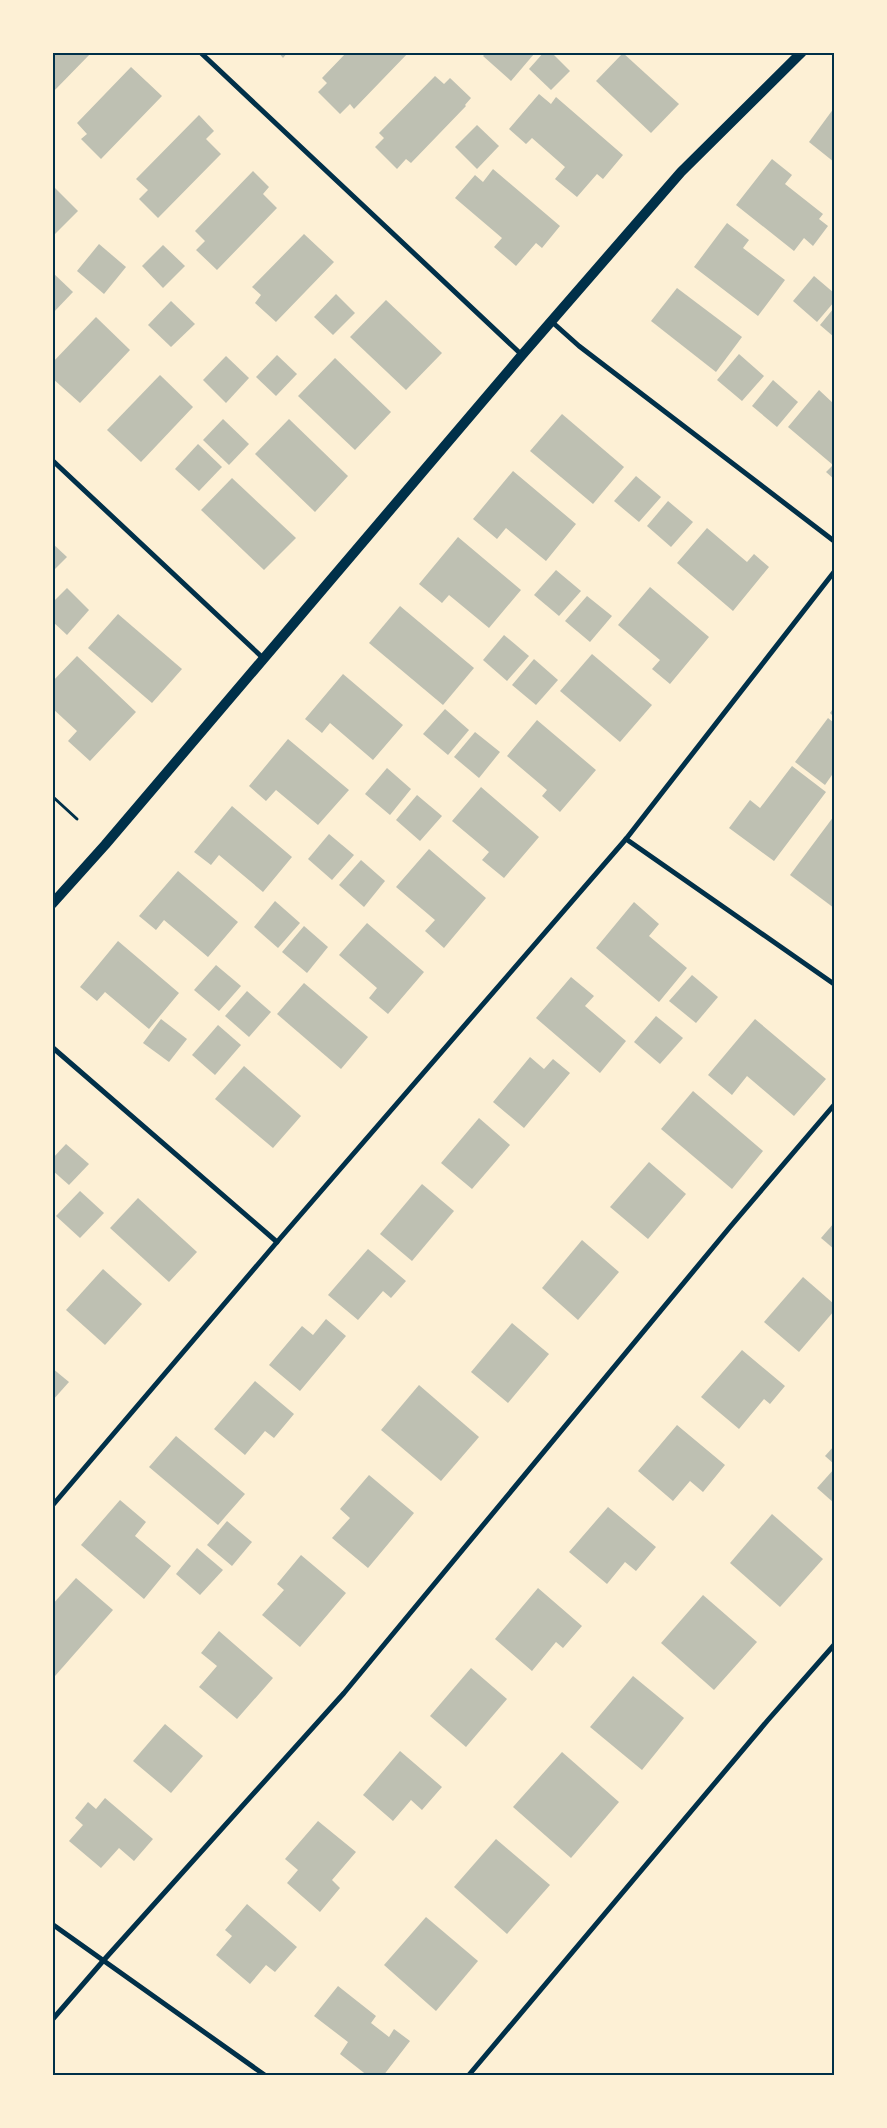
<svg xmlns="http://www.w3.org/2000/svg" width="887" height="2128" viewBox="0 0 887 2128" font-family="Montserrat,sans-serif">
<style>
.building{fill:#bec0b2}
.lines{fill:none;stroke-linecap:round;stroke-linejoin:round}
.path{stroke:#003049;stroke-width:3}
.minor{stroke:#003049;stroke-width:5}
.secondary{stroke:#003049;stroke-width:10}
.neatline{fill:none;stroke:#003049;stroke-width:2}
</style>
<rect width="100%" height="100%" fill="#fdf0d5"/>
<!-- building -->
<g class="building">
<polygon points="52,52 92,52 52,93"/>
<polygon points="278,52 288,52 283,58"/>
<polygon points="347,52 409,52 354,109 350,104 340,114 318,92 327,83 322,78"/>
<polygon points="487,52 532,52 534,54 511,81 483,56"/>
<polygon points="544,52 551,52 570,71 551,90 529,69"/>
<polygon points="623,53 679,104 651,133 596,81"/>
<polygon points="131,67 162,96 101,159 81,139 87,134 77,123"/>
<polygon points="435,76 444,84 450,78 471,98 465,105 466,106 411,163 406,159 397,169 375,147 384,138 379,133"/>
<polygon points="539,94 551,104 556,97 623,155 603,179 597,174 577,197 555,179 565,167 532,138 526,144 509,129"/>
<polygon points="834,108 834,162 809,142"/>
<polygon points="199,115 214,131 206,139 221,154 158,218 139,199 148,190 136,179"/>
<polygon points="477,125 499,146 477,169 455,147"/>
<polygon points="772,159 792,175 785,184 823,214 819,219 828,226 813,246 804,238 794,251 736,205"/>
<polygon points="493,169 560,226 542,248 536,243 516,266 494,247 502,238 455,198 475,175 483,182"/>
<polygon points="253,171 269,187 263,194 277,208 217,270 196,250 205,241 195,231"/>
<polygon points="54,187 78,211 52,237 52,188"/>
<polygon points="727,223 749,240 743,248 785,280 758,316 694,267"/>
<polygon points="304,234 334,262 276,322 255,303 261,295 252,287"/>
<polygon points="99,244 126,267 104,294 77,271"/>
<polygon points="163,245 185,266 163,288 142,266"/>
<polygon points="52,272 73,292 52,314"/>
<polygon points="814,276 834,293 834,302 817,322 793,301"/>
<polygon points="677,288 742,337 716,372 651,321"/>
<polygon points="336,294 355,313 333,335 314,317"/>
<polygon points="386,300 442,353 406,390 350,337"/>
<polygon points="171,301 195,324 171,347 148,325"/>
<polygon points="834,308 834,337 820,325"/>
<polygon points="96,317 130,350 80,403 52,378 52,363"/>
<polygon points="739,354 764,376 742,401 717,380"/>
<polygon points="277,355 297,374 276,396 256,377"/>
<polygon points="226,356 249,378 226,403 203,380"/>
<polygon points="335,358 391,412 355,450 298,396"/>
<polygon points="160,375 193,407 141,462 107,430"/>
<polygon points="773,380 798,402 777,427 752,406"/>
<polygon points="819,390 834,404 834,479 826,472 833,465 788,427"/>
<polygon points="562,414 624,467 593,504 530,451"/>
<polygon points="223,419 249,444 229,465 203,440"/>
<polygon points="289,419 348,476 315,512 255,454"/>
<polygon points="198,444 222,467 199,491 175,469"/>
<polygon points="513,471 576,524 546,561 506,528 497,539 473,519"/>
<polygon points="636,476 661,497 639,522 614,501"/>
<polygon points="232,478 296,538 264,570 201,510"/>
<polygon points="668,501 693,522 671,547 647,526"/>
<polygon points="707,528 747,562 754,554 769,567 733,611 677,563"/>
<polygon points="458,537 521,590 489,628 449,595 442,603 419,584"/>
<polygon points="52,543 67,557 52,572"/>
<polygon points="556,570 581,591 559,616 534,595"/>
<polygon points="650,587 709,637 670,684 652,669 660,660 618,625"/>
<polygon points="67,588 89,610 67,635 52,621 52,603"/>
<polygon points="587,596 612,616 590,642 565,621"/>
<polygon points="400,606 474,668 443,705 369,643"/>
<polygon points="118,614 182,669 152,703 88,648"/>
<polygon points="504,635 529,656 507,681 483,660"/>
<polygon points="592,654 652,705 620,742 560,691"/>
<polygon points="77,656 136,712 90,761 68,741 77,731 52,708 52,682"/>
<polygon points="534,659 558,680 536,705 512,685"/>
<polygon points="343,674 403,725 373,760 330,723 322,733 305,719"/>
<polygon points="834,707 834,717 830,713"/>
<polygon points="445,709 469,730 448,755 423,734"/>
<polygon points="828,718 834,723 834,772 825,785 795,762"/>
<polygon points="537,720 596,770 560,812 542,796 547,790 507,756"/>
<polygon points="475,732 500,752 479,778 454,757"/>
<polygon points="288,739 349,790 318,825 276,790 266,801 249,786"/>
<polygon points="792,766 826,792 774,861 729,828 750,800 760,808"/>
<polygon points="387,768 411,789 390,815 365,794"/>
<polygon points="481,787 539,837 504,878 482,860 489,852 452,821"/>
<polygon points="417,795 442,816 420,841 396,820"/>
<polygon points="232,806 292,857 263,892 219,855 211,865 194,852"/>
<polygon points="834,816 834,908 790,875"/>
<polygon points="329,834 354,855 332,880 308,859"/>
<polygon points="429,849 486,898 444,948 425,931 435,920 396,887"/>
<polygon points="361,860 385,881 364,907 339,885"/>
<polygon points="178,871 238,922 208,957 164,920 156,930 139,916"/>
<polygon points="275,901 300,923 278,948 254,927"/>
<polygon points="634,902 659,924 649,936 687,968 659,1002 596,948"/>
<polygon points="367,923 424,972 388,1014 369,998 377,988 339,955"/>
<polygon points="304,926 328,947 307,973 282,952"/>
<polygon points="118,941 179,993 149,1029 105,992 97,1001 80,987"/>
<polygon points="216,965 241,986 219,1011 194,990"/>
<polygon points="692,975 718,997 696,1023 669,1001"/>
<polygon points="571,977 594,996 585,1006 626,1041 600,1073 536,1018"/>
<polygon points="304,983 368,1037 341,1069 277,1014"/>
<polygon points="247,991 271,1012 249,1037 225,1016"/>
<polygon points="656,1016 683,1038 660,1064 634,1042"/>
<polygon points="161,1019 187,1039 169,1062 143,1043"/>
<polygon points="755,1019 826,1079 794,1116 747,1076 732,1095 708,1075"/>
<polygon points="218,1025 241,1045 215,1075 192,1055"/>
<polygon points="530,1057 544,1069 553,1059 570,1073 524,1128 493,1102"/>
<polygon points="244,1066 301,1116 273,1148 215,1099"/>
<polygon points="693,1091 763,1151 732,1189 661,1129"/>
<polygon points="479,1118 510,1145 472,1189 441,1163"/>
<polygon points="66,1144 89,1164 69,1185 52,1170 52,1159"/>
<polygon points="649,1162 686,1194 648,1239 610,1207"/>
<polygon points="422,1184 454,1211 412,1261 380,1234"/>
<polygon points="80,1191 104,1213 80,1238 56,1216"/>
<polygon points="138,1198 197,1252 169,1282 110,1228"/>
<polygon points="834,1223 834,1249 821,1238"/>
<polygon points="582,1240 619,1272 578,1320 542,1288"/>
<polygon points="368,1249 406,1281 391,1298 383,1291 358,1320 328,1295"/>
<polygon points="103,1269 142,1304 105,1345 66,1310"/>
<polygon points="803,1277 834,1304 834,1311 799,1352 764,1322"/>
<polygon points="326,1319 346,1336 300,1391 269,1365 302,1326 313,1335"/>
<polygon points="512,1323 549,1354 508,1403 471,1372"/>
<polygon points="742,1350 785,1386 770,1404 764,1399 739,1429 701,1397"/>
<polygon points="52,1368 69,1382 52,1401"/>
<polygon points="255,1381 294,1414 274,1438 265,1431 245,1455 214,1429"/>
<polygon points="419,1385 479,1437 441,1481 381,1430"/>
<polygon points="677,1425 725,1465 703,1492 690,1481 673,1501 638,1471"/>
<polygon points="176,1436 245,1494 218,1525 149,1467"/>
<polygon points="834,1446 834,1464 825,1456"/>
<polygon points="834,1469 834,1503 817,1488"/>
<polygon points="369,1475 414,1513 368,1568 332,1538 350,1518 340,1509"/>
<polygon points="120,1500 146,1522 135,1536 171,1566 144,1599 81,1545"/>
<polygon points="608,1507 656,1547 636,1571 625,1562 607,1584 569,1552"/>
<polygon points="772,1514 823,1559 780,1607 730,1563"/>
<polygon points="227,1521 252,1542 232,1566 207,1545"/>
<polygon points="197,1548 223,1570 200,1595 176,1574"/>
<polygon points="301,1555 346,1593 300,1647 262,1615 284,1590 277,1584"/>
<polygon points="76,1578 113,1610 55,1676 52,1674 52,1605"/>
<polygon points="538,1588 582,1626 563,1648 556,1642 532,1671 495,1639"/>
<polygon points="703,1595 757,1642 714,1690 661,1643"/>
<polygon points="219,1631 273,1678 237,1719 199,1687 217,1666 201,1653"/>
<polygon points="471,1668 507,1699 466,1747 430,1716"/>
<polygon points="633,1676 684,1718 642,1770 590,1727"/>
<polygon points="165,1724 203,1756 171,1793 133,1761"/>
<polygon points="400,1751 442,1787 422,1810 411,1800 393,1821 363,1795"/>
<polygon points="562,1752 619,1802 571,1858 513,1807"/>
<polygon points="105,1798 153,1839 134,1861 119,1848 101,1868 69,1841 83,1825 75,1818 88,1802 96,1809"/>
<polygon points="318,1821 356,1852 332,1880 340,1888 320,1912 287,1883 298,1870 285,1859"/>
<polygon points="496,1839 550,1885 507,1934 454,1887"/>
<polygon points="247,1904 297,1947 275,1972 266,1965 250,1984 216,1955 232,1936 225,1930"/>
<polygon points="426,1917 478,1961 436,2011 384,1965"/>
<polygon points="338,1986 376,2016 371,2023 389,2037 394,2029 410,2041 383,2076 368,2076 340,2054 348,2042 314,2016"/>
</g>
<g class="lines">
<!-- path -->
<polyline class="path" points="52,796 77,819"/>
<!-- minor -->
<g class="minor">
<polyline points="200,52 522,355"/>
<polyline points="551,321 579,346 834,541"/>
<polyline points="52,460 263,658"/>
<polyline points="626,839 834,984"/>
<polyline points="52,1047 277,1242"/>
<polyline points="52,1506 277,1242 626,839 834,572"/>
<polyline points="52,1924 266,2076"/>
<polyline points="52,2020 103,1961 344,1693 730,1227 834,1105"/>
<polyline points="468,2076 768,1720 834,1645"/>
</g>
<!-- secondary -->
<polyline class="secondary" points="52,904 105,845 522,355 681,172 802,52"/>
</g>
<!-- border -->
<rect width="887" height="2128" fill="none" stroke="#fdf0d5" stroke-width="108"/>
<rect x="54" y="54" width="779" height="2020" class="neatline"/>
</svg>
